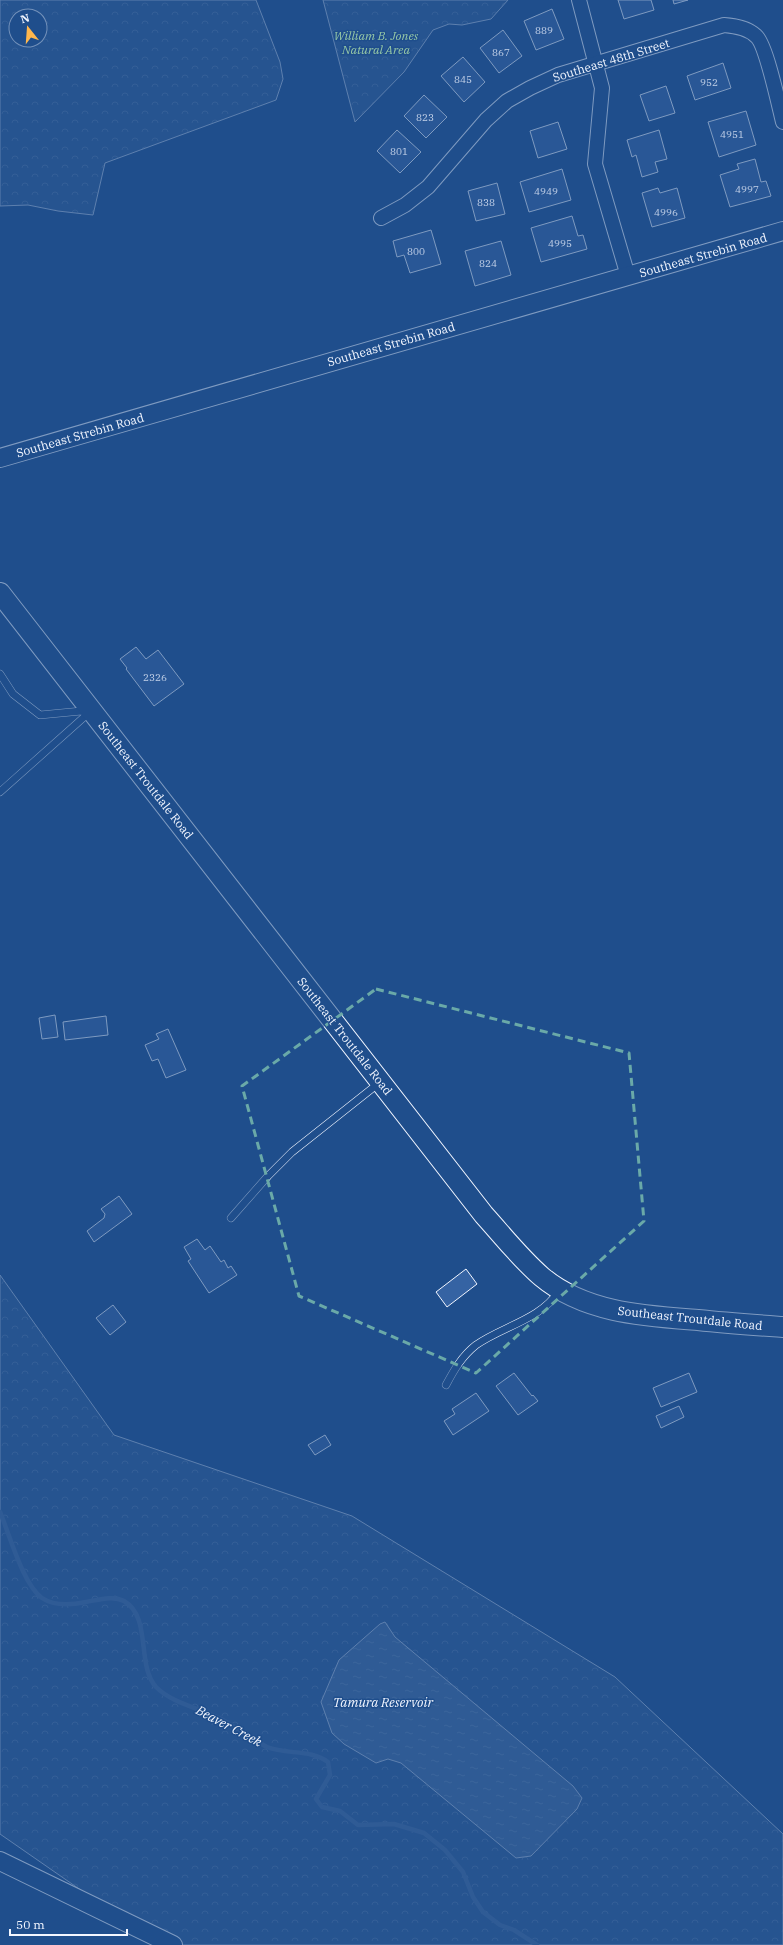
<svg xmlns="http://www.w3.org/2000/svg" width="783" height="1945" viewBox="0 0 783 1945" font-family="'IBM Plex Serif',serif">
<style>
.forest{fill:url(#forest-crowns);stroke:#a8bbd7;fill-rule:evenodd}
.water{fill:url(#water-ripples);stroke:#a8bbd7}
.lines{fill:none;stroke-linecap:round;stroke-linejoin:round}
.stream{stroke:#446ba0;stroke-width:4.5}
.building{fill:#3563a3;stroke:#f2f6ff}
.service-casing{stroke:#f2f6ff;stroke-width:8}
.minor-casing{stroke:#f2f6ff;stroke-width:16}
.tertiary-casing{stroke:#f2f6ff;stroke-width:20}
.secondary-casing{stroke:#f2f6ff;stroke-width:22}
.service{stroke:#1f4e8c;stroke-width:7}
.minor{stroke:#1f4e8c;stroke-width:14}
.tertiary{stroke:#1f4e8c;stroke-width:18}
.secondary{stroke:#1f4e8c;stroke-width:20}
.marked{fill:none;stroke:#6aa9a8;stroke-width:3;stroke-dasharray:8 5;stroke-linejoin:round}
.labels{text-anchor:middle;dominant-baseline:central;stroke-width:3;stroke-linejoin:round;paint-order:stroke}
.number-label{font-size:10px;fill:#c3d1e8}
.park-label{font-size:12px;font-style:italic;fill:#97c8a6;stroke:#1f4e8c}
.street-label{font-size:12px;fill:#f2f6ff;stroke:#1f4e8c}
.water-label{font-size:13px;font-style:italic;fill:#f2f6ff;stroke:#1f4e8c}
</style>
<defs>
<pattern id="forest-crowns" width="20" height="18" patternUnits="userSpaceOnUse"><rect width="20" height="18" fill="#305b95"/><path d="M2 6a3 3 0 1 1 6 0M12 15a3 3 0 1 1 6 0" fill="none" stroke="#4e73a5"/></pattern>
<pattern id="water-ripples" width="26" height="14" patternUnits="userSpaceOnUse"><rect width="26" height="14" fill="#446ba0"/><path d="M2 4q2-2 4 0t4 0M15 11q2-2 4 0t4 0" fill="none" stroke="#5f81ae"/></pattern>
</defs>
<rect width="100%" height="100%" fill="#1f4e8c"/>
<!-- forest -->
<g class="forest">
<path d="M0 0H256L280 62 283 79 276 100 105 163 93 215 58 211 28 205 0 206ZM16 16H40V40H16Z"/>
<polygon points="323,0 508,0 491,19 462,25 449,24 433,30 404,72 355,122"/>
<polygon points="0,1275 114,1435 352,1516 615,1677 783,1834 783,1945 160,1945 0,1834"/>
</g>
<!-- water -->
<polygon class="water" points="385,1622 395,1637 573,1786 582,1798 577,1809 531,1856 516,1858 401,1763 388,1759 376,1763 344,1744 332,1733 321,1702 339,1660 380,1624"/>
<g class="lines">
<!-- stream -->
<path class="stream" d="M0 1512C9 1533 23 1585 42 1598 54 1606 72 1605 86 1602 98 1600 113 1595 124 1601 152 1617 136 1665 156 1687 173 1704 200 1708 221 1719 236 1727 253 1740 267 1747 287 1755 311 1749 328 1762L330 1775 316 1799 322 1807 340 1811 358 1825 394 1824 424 1833 445 1850 463 1872 473 1897 483 1912 500 1925 514 1930 537 1945"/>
</g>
<!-- building -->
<g class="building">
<polygon points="618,0 651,0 654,10 624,19"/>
<polygon points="673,0 688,0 674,4"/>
<polygon points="552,9 564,39 536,50 524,21"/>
<polygon points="503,30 522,56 499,73 480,48"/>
<polygon points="463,57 485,82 464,102 441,76"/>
<polygon points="723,63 731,88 695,100 687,76"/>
<polygon points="666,86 675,113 649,121 640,95"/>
<polygon points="424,95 447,117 426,138 404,116"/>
<polygon points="746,111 756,145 719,157 708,122"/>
<polygon points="558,122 567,149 538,158 530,131"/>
<polygon points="397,130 421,152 400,173 377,151"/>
<polygon points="659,130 667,159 655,162 658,172 642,177 636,155 632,157 627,140"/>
<polygon points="755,159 761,182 766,181 771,196 730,207 720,175 739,169 737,164"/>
<polygon points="562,169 571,200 529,212 520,182"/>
<polygon points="497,183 505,214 476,221 468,191"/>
<polygon points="658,188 660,193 677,188 685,218 652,227 642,193"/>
<polygon points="572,216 578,236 583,235 587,249 541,262 531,228"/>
<polygon points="431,230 441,264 410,273 404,255 397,257 393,241"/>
<polygon points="501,241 511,275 475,286 465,251"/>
<polygon points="136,647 146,659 158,650 184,684 154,706 126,669 127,668 120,659"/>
<polygon points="55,1015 58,1037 42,1039 39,1018"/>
<polygon points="106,1016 108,1035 65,1040 63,1022"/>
<polygon points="168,1029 186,1070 166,1078 158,1059 152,1061 145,1045 159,1039 156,1034"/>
<polygon points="119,1196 132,1214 94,1242 87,1231 104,1218 105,1214 101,1209"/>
<polygon points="197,1239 205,1250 210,1246 221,1262 224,1260 228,1268 231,1266 237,1275 209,1293 188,1261 191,1259 184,1247"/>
<polygon points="466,1269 477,1284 447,1307 436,1292"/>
<polygon points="113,1305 126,1322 110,1335 96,1318"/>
<polygon points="514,1373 532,1396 533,1395 538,1401 518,1415 496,1386"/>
<polygon points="689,1373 697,1392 661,1407 653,1388"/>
<polygon points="476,1393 489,1411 453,1435 444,1421 455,1414 452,1409"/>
<polygon points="679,1406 684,1417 661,1428 656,1416"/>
<polygon points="325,1435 331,1445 315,1455 308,1445"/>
</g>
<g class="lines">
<defs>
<g id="service">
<polyline points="0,674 13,694 40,715 92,710 0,792"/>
<polyline points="231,1218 268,1176 292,1152 379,1083"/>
<path d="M446 1385C454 1370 462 1356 476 1345 503 1326 540 1320 559 1291"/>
</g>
<g id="minor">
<polyline points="579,0 602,88 595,164 628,276"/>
<path d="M381 218 405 205 428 187 486 120 507 101 530 88 558 75 724 25C736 26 748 28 756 36 766 44 779 106 783 122"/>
</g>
<g id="tertiary">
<polyline points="0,458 783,231"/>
<polyline points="0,1861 173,1945"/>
</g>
<path id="secondary" d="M0 593 484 1215C503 1236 521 1259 542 1277 585 1313 645 1316 698 1320 726 1323 755 1325 783 1327"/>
</defs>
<!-- service casing -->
<use href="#service" class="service-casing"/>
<!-- minor casing -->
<use href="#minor" class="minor-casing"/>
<!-- tertiary casing -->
<use href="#tertiary" class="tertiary-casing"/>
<!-- secondary casing -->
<use href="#secondary" class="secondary-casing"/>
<!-- service -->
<use href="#service" class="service"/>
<!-- minor -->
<use href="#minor" class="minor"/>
<!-- tertiary -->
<use href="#tertiary" class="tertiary"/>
<!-- secondary -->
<use href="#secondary" class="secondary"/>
</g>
<!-- marked area -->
<path d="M0 0H783V1945H0ZM376 989 629 1053 644 1221 476 1373 299 1296 242 1086Z" fill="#1f4e8c" fill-opacity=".55" fill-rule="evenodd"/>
<path class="marked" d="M376 989 629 1053 644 1221 476 1373 299 1296 242 1086Z"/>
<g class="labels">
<!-- number labels -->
<g class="number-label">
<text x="544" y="30">889</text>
<text x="501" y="52">867</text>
<text x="463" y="79">845</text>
<text x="709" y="82">952</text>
<text x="425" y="117">823</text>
<text x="732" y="134">4951</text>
<text x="399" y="151">801</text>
<text x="747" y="189">4997</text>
<text x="546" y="191">4949</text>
<text x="486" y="202">838</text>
<text x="666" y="212">4996</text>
<text x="560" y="243">4995</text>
<text x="416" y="251">800</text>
<text x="488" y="263">824</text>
<text x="155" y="677">2326</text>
</g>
<!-- park labels -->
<g class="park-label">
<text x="376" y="35">William B. Jones<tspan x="376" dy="14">Natural Area</tspan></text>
</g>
<!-- street labels -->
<g class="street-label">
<text transform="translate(611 60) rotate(-17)">Southeast 48th Street</text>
<text transform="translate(703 255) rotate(-16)">Southeast Strebin Road</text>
<text transform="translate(391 344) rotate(-16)">Southeast Strebin Road</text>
<text transform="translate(80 435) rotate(-16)">Southeast Strebin Road</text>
<text transform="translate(146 780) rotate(52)">Southeast Troutdale Road</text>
<text transform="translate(345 1036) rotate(52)">Southeast Troutdale Road</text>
<text transform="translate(690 1318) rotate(6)">Southeast Troutdale Road</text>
</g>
<!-- water labels -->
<g class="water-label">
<text x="383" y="1702">Tamura Reservoir</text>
<text transform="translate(229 1726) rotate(28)">Beaver Creek</text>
</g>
</g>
<!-- north arrow -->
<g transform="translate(28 28) rotate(343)"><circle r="19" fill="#1f4e8c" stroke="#7391ba"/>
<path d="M0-3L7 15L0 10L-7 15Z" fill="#ffb74d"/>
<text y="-6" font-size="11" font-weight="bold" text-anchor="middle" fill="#f2f6ff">N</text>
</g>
<!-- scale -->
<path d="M10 1929v6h117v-6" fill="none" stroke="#f2f6ff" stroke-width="2"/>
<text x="16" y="1929" font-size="12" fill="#f2f6ff" stroke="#1f4e8c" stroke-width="3" paint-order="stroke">50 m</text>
</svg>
